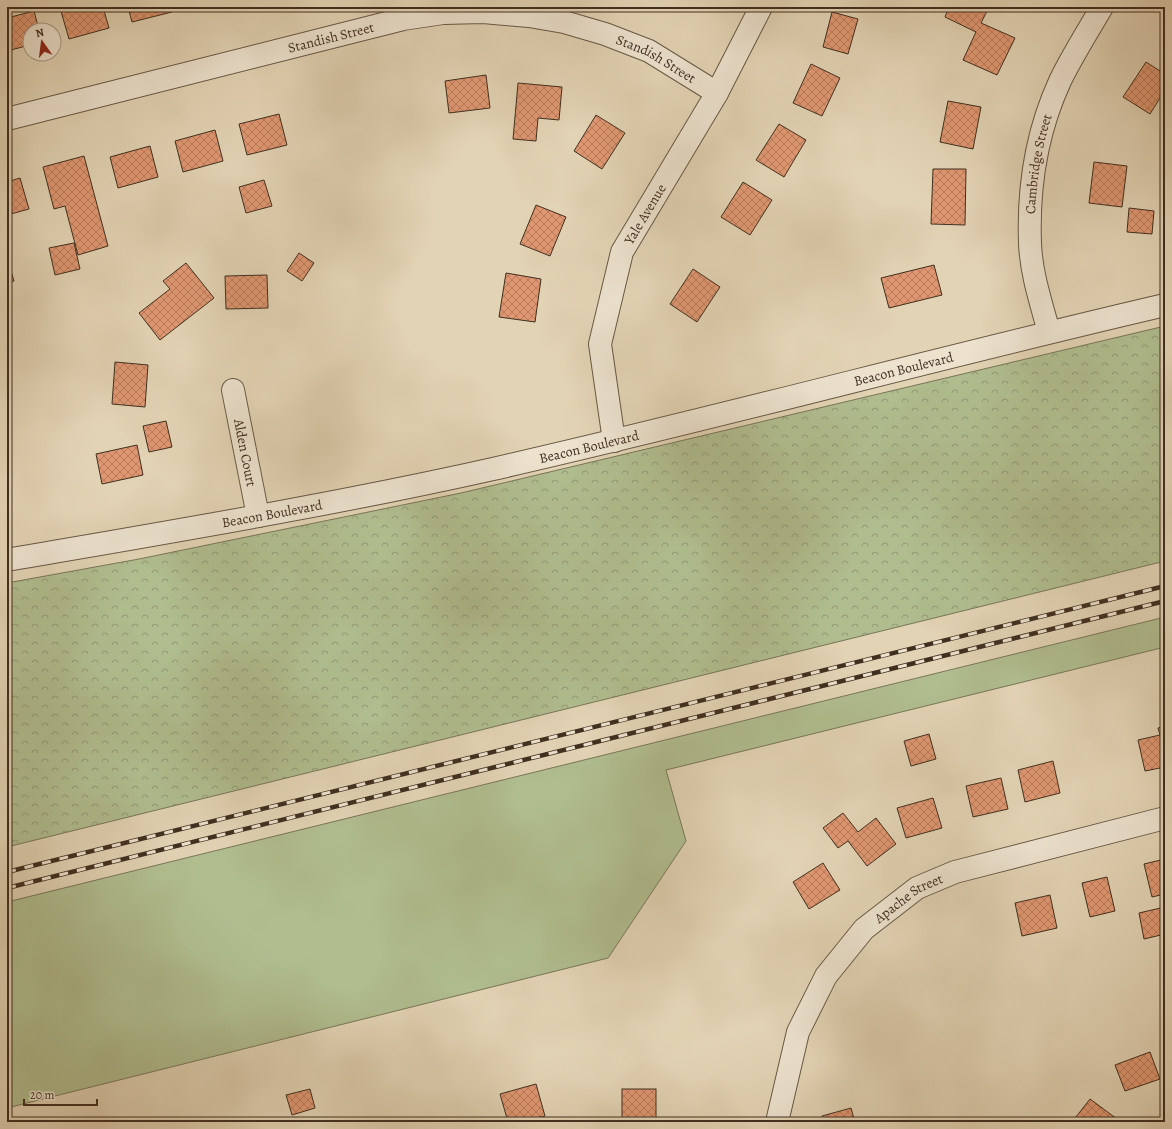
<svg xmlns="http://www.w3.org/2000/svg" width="1172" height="1129" viewBox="0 0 1172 1129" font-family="Alegreya,serif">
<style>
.grass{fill:#b0bd8f;stroke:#787658}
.forest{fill:url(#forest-crowns);stroke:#787658}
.building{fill:url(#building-cross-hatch);stroke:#402f20}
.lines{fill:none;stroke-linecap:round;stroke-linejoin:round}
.minor-casing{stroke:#685845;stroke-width:24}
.minor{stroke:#ece2ce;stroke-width:22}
.rail-casing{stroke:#402f20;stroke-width:4.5}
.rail{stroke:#ece2ce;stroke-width:3;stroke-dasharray:9;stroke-linecap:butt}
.labels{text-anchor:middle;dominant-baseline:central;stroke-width:3.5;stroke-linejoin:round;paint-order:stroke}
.street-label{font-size:14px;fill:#402f20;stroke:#ece2ce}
</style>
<defs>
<pattern id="forest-crowns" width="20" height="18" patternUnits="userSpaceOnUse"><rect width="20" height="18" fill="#b0bd8f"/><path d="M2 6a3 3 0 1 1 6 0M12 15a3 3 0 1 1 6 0" fill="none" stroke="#919a74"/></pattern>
<pattern id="building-cross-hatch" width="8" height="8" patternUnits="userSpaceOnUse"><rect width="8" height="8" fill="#e09771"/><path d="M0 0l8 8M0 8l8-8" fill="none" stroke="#b77c5c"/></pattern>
</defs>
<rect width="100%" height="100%" fill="#e2d3b4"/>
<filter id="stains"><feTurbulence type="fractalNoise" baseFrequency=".005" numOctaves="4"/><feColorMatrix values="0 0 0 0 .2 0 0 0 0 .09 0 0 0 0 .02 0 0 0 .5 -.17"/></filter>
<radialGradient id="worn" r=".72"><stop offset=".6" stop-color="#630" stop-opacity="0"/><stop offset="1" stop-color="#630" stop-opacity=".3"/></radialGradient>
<!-- grass -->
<polygon class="grass" points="1165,617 1165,647 666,770 686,841 608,958 7,1108 7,902"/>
<!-- forest -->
<polygon class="forest" points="1165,326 1165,561 7,847 7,583 139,559 461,493"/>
<!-- building -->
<g class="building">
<polygon points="65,7 103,7 109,28 69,39 60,8"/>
<polygon points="128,7 171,7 172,12 132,22"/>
<polygon points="949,7 989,7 981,23 1015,38 997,75 963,60 976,32 945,17"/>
<polygon points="34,11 39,30 30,30 30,45 7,51 7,18"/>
<polygon points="832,12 858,19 848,54 823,47"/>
<polygon points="1146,62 1165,74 1165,90 1150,114 1123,97"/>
<polygon points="811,64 840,78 822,116 793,103"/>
<polygon points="486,75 490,108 449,113 445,81"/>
<polygon points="518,83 562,87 559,120 538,118 536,141 513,139"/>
<polygon points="948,101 981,107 973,149 940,142"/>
<polygon points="279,114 287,145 247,155 239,124"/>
<polygon points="596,115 625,133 602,169 574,151"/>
<polygon points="779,124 806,140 784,177 756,160"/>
<polygon points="215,130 223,161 183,172 175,141"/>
<polygon points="150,146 158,177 118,188 110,157"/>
<polygon points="84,156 108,246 78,255 65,206 54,209 43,167"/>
<polygon points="1094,162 1127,166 1122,207 1089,203"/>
<polygon points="933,169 966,169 965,225 931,224"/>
<polygon points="20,178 29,209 7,215 7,182"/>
<polygon points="264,180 272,206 246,213 239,187"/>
<polygon points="743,182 772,200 750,235 721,217"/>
<polygon points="536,205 566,217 550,256 520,244"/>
<polygon points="1129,208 1154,211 1152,234 1127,232"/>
<polygon points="74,243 80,269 55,275 49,248"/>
<polygon points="299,253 314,263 302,281 287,271"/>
<polygon points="7,258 14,281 7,283"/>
<polygon points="186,263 214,298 160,340 139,313 170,289 163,281"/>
<polygon points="934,265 942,295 889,308 881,278"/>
<polygon points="693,269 720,287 697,322 670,304"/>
<polygon points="506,273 541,279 535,322 499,317"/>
<polygon points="267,275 268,308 226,309 225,276"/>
<polygon points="115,362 148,365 145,407 112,404"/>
<polygon points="166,421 172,447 149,452 143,426"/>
<polygon points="137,445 143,475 102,484 96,454"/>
<polygon points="1165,726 1165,767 1145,771 1138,740 1160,735 1158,728"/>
<polygon points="929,734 936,759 911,766 904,741"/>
<polygon points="1053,761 1060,793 1025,802 1018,770"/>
<polygon points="1001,778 1008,809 973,817 966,786"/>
<polygon points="933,798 942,828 906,838 897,808"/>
<polygon points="843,813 858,832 876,818 896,844 867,866 848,841 838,848 823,828"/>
<polygon points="1165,859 1165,894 1152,897 1144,864"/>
<polygon points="823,863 840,890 809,909 793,882"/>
<polygon points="1107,877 1115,911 1090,917 1082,883"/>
<polygon points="1050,895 1057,928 1022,936 1015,903"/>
<polygon points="1165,907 1165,934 1144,939 1139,913"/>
<polygon points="1150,1052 1160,1079 1125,1091 1115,1065"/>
<polygon points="536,1084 545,1116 524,1122 508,1122 500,1094"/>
<polygon points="310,1089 315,1108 292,1115 286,1095"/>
<rect x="622" y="1089" width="34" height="29"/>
<polygon points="1090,1099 1117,1119 1114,1122 1072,1122"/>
<polygon points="851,1108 855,1122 824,1122 822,1116"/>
</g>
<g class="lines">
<defs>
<g id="minor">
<path id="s1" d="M7 119 403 19 443 13 483 12 529 16 564 22 605 34 649 51 717 93"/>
<path id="s2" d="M1049 332C1041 303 1031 273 1030 243 1028 188 1037 131 1060 81 1072 56 1088 31 1102 7"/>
<path id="s3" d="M233 390 258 516"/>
<path id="s4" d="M614 441 600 344 622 252 717 93 761 7"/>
<path id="s5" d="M7 560C169 532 332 505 493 469 718 418 941 357 1165 305"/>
<path id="s6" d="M777 1122 798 1032 826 976 864 929 917 888 955 872 1165 818"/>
</g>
</defs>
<!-- minor casing -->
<use href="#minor" class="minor-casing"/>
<!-- minor -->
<use href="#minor" class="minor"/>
<defs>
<g id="rail">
<polyline points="7,872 1165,586"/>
<polyline points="7,888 1165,601"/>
</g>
</defs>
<!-- rail casing -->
<use href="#rail" class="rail-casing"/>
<!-- rail -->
<use href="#rail" class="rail"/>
</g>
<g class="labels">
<!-- street labels -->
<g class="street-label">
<text stroke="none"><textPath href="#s1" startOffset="334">Standish Street</textPath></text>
<text stroke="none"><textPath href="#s1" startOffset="670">Standish Street</textPath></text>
<text stroke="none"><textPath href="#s2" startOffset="171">Cambridge Street</textPath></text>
<text stroke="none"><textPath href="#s4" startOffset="237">Yale Avenue</textPath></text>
<text stroke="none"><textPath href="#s5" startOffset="917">Beacon Boulevard</textPath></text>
<text stroke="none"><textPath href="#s5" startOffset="593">Beacon Boulevard</textPath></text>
<text stroke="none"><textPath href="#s3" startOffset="64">Alden Court</textPath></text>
<text stroke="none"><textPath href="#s5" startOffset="269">Beacon Boulevard</textPath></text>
<text stroke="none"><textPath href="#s6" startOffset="270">Apache Street</textPath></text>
</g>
</g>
<!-- margin -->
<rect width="1172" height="1129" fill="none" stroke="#e2d3b4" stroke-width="24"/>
<rect x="8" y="8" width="1156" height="1113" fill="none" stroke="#402f20" stroke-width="2"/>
<rect x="12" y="12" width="1148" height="1105" fill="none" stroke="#402f20"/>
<!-- north arrow -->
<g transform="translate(42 42) rotate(346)"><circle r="19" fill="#ece2ce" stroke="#a79a88"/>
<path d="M0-3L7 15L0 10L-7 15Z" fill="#8f2418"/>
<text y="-6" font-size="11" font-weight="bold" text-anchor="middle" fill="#402f20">N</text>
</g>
<!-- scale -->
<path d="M24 1099v6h73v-6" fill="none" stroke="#402f20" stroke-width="2"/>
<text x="30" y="1099" font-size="12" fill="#402f20" stroke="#ece2ce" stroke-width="3" paint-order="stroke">20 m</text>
<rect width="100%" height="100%" filter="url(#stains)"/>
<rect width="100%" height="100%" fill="url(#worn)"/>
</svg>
